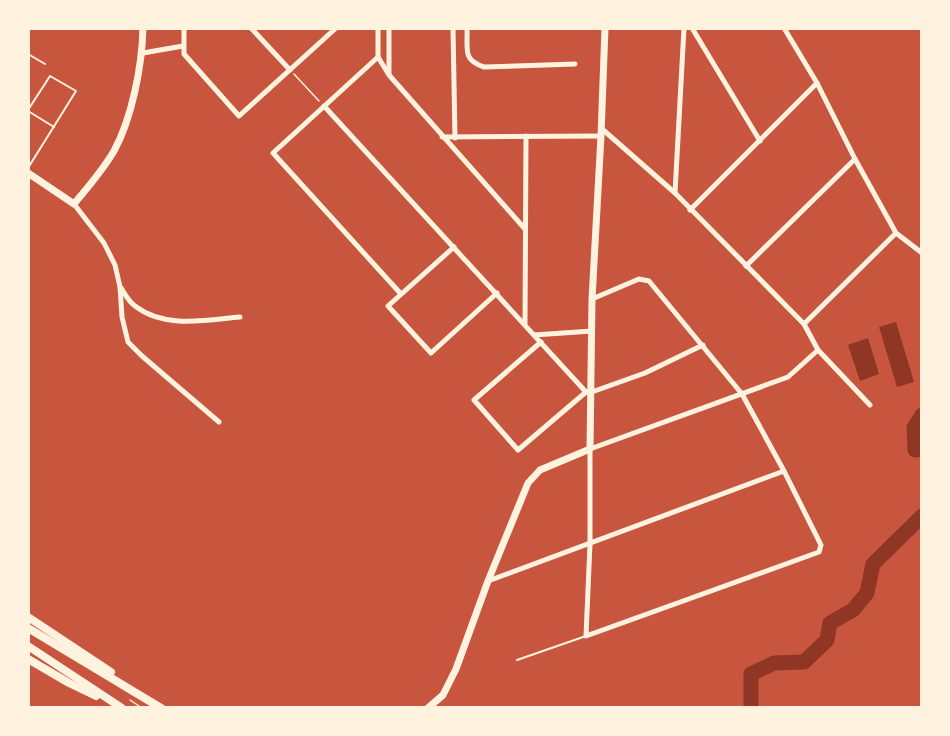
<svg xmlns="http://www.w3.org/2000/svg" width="950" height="736" viewBox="0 0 950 736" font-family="Arial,sans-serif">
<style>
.water{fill:#8f3625}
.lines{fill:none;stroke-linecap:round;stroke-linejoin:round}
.river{stroke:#8f3625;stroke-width:15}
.path{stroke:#fff3e0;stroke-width:1.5}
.service{stroke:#fff3e0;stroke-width:2}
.minor{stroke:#fff3e0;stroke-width:5}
.tertiary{stroke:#fff3e0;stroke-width:7}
.primary{stroke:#fff3e0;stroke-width:8}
</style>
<rect width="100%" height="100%" fill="#c8553d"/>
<!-- water -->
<g class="water">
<polygon points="896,322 914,382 897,387 879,327"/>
<polygon points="868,338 879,374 860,381 848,345"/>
</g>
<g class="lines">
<!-- river -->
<g class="river">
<polyline points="922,415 914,428 915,450 922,449"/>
<polyline points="751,708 751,674 774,663 804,662 827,640 830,623 853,610 867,593 873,564 922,516"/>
</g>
<!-- path -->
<g class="path">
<polyline points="294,74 319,101"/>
<polyline points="130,700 142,708"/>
</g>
<!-- service -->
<g class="service">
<polyline points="28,54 45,64"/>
<polyline points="28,110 50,76 76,91 28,168"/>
<polyline points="28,111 54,127"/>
<polyline points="517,660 586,636"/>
</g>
<!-- minor -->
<g class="minor">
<polyline points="184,28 184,54 239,116 336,28"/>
<polyline points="251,28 290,70"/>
<polyline points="378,28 378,57 389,75 525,229"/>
<polyline points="389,28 389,73"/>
<polyline points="453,28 455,138"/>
<path d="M467 28C468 49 462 60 484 67L575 64"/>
<polyline points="692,28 760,141"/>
<polyline points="784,28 817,83 855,159 896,233 922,253"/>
<polyline points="143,53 183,46"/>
<polyline points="378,57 273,153 401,294"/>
<polyline points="324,106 586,392"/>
<polyline points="601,128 675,193 804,324 818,350 870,405"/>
<polyline points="442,137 601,136"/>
<polyline points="675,193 684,28"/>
<polyline points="74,204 104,243 115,265 120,287 122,317 128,342 142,356 219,422"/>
<polyline points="690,210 817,83"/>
<polyline points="454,247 388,306 431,353 497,293"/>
<polyline points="746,266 855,159"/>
<path d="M121 288C125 294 129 302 135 306 165 329 206 320 240 317"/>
<polyline points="592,299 639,279 649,281 742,394 784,471 821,545 819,552 586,636 590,544 590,449 788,377 818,350"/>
<polyline points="525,324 526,136"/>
<polyline points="804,324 896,233"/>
<polyline points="534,335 592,331"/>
<polyline points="541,342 474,400 518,450 586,392"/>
<polyline points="589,393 645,373 703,345"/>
<polyline points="488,581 784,471"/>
</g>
<!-- tertiary -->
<g class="tertiary">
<path d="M28 173 74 204C88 187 103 170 114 151 132 118 142 66 143 28"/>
<polyline points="428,708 443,695 456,669 488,581 528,483 540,470 590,449 592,299 601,136 605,28"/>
</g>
<!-- primary -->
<g class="primary">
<polyline points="28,617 111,672"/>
<polyline points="28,628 161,708"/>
<polyline points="28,646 122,708"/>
<polyline points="28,659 69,683 96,696"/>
</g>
</g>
<!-- border -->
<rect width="950" height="736" fill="none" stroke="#fff3e0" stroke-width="60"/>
</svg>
